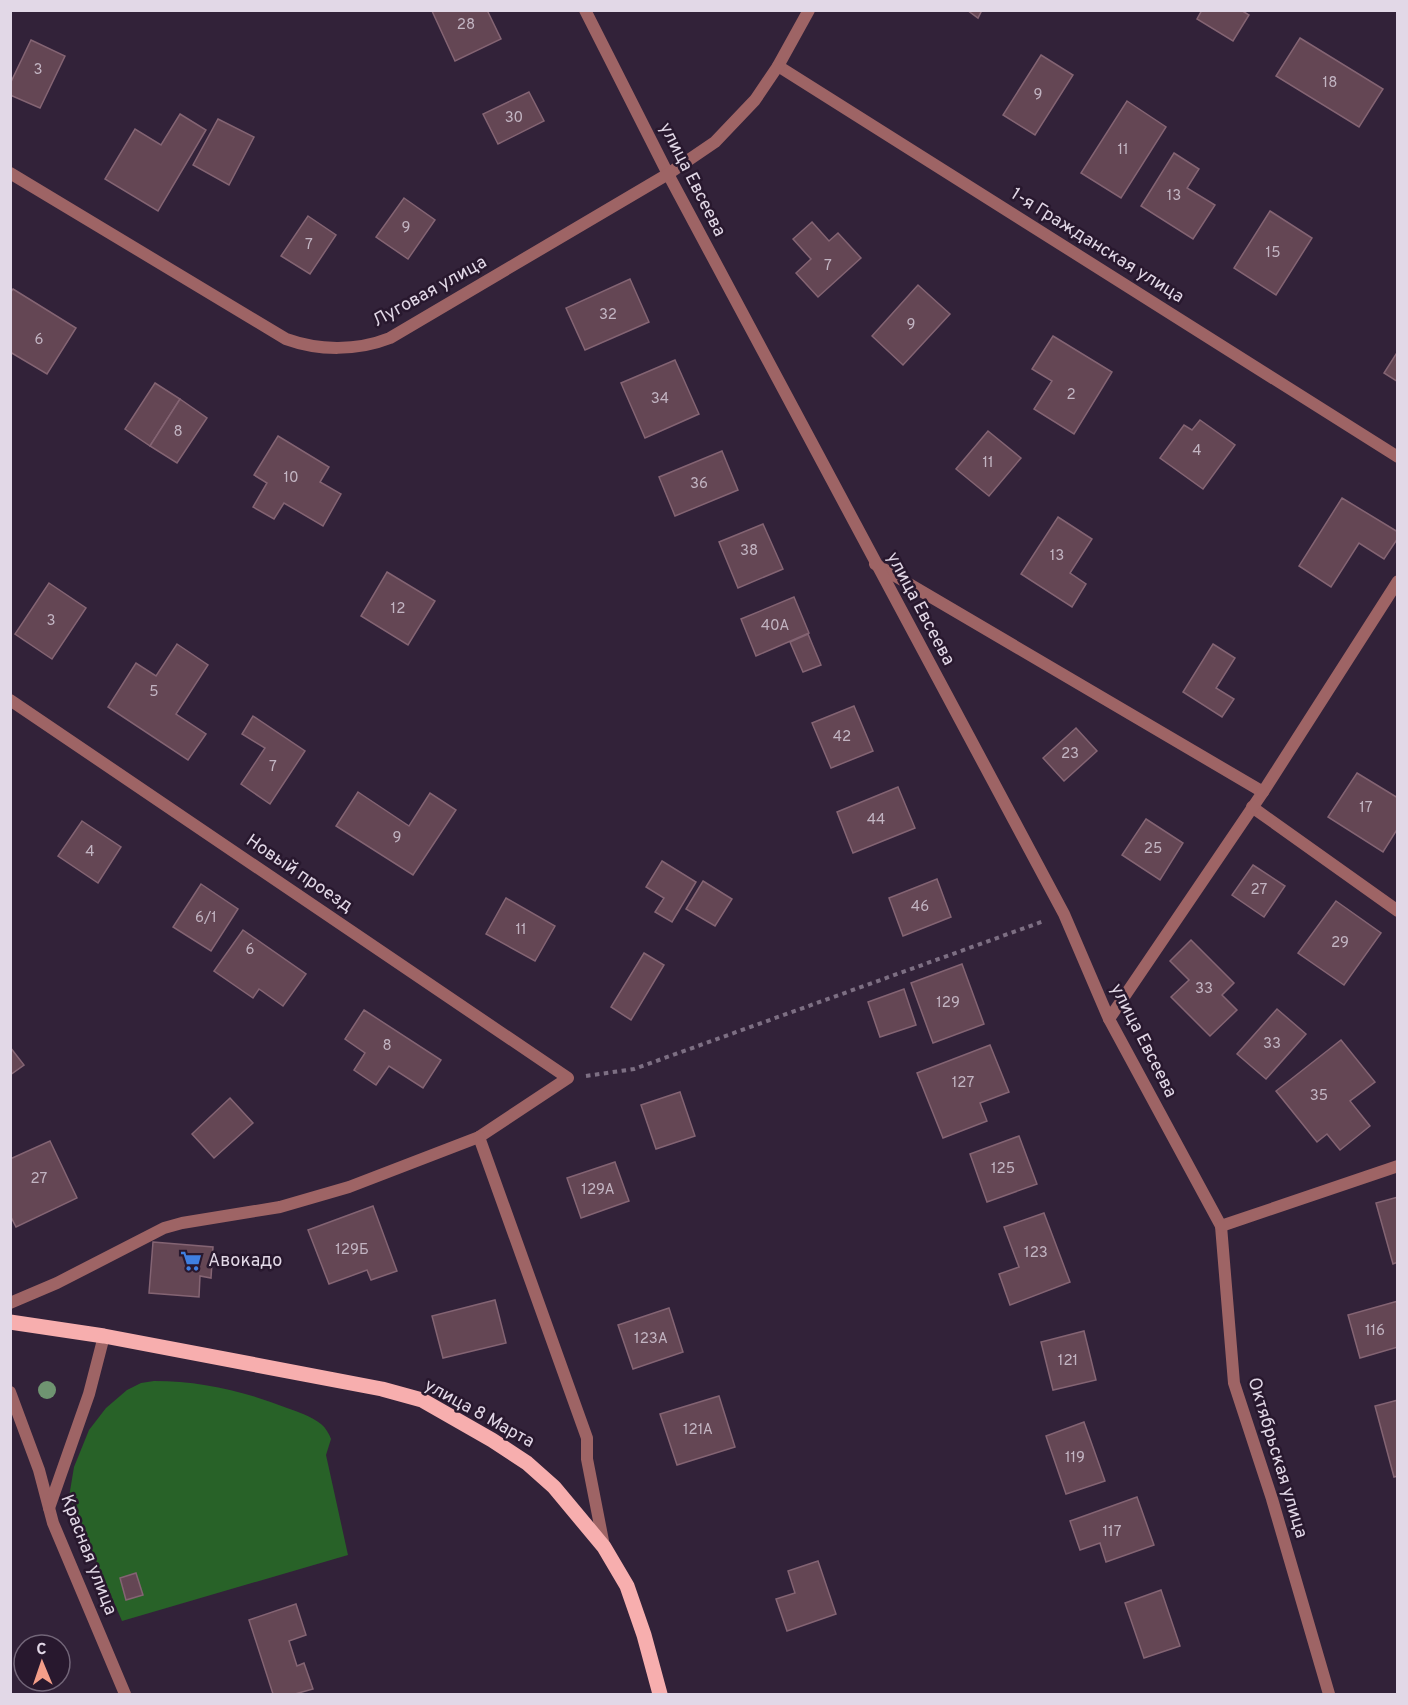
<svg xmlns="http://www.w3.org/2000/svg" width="1408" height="1705" viewBox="0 0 1408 1705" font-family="Overpass,sans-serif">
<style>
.forest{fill:#286228}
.building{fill:#644654;stroke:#846473;stroke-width:1.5}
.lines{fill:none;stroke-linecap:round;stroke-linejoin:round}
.path{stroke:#7d6f83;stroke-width:4;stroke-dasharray:4.5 4.5;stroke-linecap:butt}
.lane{stroke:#9e6465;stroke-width:12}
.street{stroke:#9e6465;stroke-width:12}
.primary{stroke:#f7aeae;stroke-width:15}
.tree{fill:#6f9471}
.labels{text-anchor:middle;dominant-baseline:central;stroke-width:5;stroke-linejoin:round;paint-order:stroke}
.number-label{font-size:15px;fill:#c2b4c2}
.street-label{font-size:18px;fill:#e2d8e7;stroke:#28182e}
.poi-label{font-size:18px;fill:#e2d8e7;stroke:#28182e;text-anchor:start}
</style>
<rect width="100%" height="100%" fill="#322239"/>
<!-- forest -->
<path class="forest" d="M154 1381C200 1381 244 1391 287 1408 298 1412 311 1416 321 1424 326 1428 329 1434 331 1439L326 1455 348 1555 122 1621 69 1497 74 1467 89 1430 106 1408 127 1390 141 1383Z"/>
<!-- building -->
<g class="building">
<polygon points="487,10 501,39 455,61 432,11"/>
<polygon points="967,10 982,10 978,18"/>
<polygon points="1202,10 1241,10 1249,15 1233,41 1197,19"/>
<polygon points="1300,38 1383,89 1359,127 1276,76"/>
<polygon points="31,40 65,56 40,108 10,95 10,84"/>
<polygon points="1041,55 1073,75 1035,135 1003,115"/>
<polygon points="529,92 544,121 498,144 483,114"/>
<polygon points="1127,101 1166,127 1121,198 1081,173"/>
<polygon points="180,114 206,130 158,211 105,179 135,129 161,145"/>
<polygon points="218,119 254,137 229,185 193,165"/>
<polygon points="1174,153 1199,169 1187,188 1215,205 1193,239 1141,206"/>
<polygon points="404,198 435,220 408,259 376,237"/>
<polygon points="1270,211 1312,238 1276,295 1234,268"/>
<polygon points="308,216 336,235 310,274 281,256"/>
<polygon points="812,222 829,241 838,233 861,258 818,297 796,273 811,259 793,239"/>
<polygon points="630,279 649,322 585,350 566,308"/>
<polygon points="918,285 950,314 903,365 872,336"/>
<polygon points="13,289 76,328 47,374 10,352 10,293"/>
<polygon points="1053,336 1112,372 1074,434 1034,409 1052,381 1032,369"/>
<polygon points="1398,351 1398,382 1384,373"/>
<polygon points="675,360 699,414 645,438 621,383"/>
<polygon points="155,383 180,399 150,446 125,429"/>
<polygon points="180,399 207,418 177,463 150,446"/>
<polygon points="1200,420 1235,445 1203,489 1160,458 1184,425 1192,430"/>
<polygon points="988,431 1021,458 989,496 956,469"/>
<polygon points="278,436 329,467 320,482 341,494 323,526 284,503 274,519 253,507 267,483 254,475"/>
<polygon points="722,451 738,490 675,516 659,477"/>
<polygon points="1342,498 1398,532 1398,538 1384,559 1359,543 1331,587 1299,566"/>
<polygon points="1058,517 1092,539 1070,573 1086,584 1072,607 1021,574"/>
<polygon points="763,524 783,569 738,588 719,542"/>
<polygon points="387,572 435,601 408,645 361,616"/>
<polygon points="49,583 86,608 52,659 15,634"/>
<polygon points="794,597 809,633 756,656 741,619"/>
<polygon points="808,634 821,665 803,672 790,642"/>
<polygon points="177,644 208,665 176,714 206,734 188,760 108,707 136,663 156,676"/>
<polygon points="1213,644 1235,658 1216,688 1234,699 1222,717 1183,692"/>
<polygon points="854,706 873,751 831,768 812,723"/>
<polygon points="253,716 305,751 270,804 241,784 265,748 242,734"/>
<polygon points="1076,728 1097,751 1064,781 1043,758"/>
<polygon points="1357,773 1398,798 1398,828 1383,852 1328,817"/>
<polygon points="898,787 915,828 853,853 837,812"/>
<polygon points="358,792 409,826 430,793 456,810 413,875 336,826"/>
<polygon points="1146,819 1183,843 1160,880 1122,855"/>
<polygon points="82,821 121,847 98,883 58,856"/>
<polygon points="662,861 696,882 672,922 655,912 664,898 646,887"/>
<polygon points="1253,865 1285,886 1264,917 1232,895"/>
<polygon points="937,879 951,917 903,936 889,898"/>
<polygon points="703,881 732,899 715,926 686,909"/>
<polygon points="201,884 238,909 211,951 173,927"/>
<polygon points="506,898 555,926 535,961 486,934"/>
<polygon points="1336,901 1381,933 1344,985 1298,953"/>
<polygon points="243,930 306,974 283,1006 259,989 253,998 214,971"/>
<polygon points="1191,940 1234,983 1222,995 1237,1010 1210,1036 1171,997 1189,980 1170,961"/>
<polygon points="644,953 664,965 631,1020 611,1007"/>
<polygon points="962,964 984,1024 933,1043 911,983"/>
<polygon points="904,989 916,1025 880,1037 868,1002"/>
<polygon points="1277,1009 1306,1034 1266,1079 1237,1054"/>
<polygon points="364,1010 441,1060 423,1088 389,1066 376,1085 354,1070 365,1053 345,1039"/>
<polygon points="1341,1040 1375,1082 1350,1101 1370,1126 1340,1150 1327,1134 1317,1142 1276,1091"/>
<polygon points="990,1045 1009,1092 980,1103 987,1121 943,1138 917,1073"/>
<polygon points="10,1047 24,1065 10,1075"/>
<polygon points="680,1092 695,1136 656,1149 641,1105"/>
<polygon points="230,1098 253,1123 214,1158 192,1134"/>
<polygon points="1019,1136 1037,1184 987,1202 970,1154"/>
<polygon points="50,1141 77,1198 16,1227 10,1215 10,1159"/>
<polygon points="615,1162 629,1201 581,1218 567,1178"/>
<polygon points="1398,1197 1398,1262 1393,1264 1376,1203"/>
<polygon points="373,1206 397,1271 371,1280 367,1270 329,1284 308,1230"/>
<polygon points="1044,1213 1070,1282 1010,1305 999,1274 1019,1267 1004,1227"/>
<polygon points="153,1242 213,1247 211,1278 200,1276 199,1297 149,1293"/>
<polygon points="495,1300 506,1343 443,1358 432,1316"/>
<polygon points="1398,1301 1398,1347 1360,1358 1348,1315"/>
<polygon points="669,1308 683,1352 633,1369 618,1325"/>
<polygon points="1084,1331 1096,1380 1053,1390 1041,1342"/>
<polygon points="719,1396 735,1447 677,1465 660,1414"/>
<polygon points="1398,1400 1398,1476 1394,1477 1375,1406"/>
<polygon points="1084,1422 1105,1481 1066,1494 1046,1436"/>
<polygon points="1137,1497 1154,1545 1106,1562 1100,1543 1080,1550 1070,1521"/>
<polygon points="818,1561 836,1614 787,1631 776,1599 795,1593 788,1571"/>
<polygon points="136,1573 143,1595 126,1600 120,1578"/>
<polygon points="1161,1590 1180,1646 1144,1658 1125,1603"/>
<polygon points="296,1604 306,1635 289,1641 297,1666 304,1663 313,1689 295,1694 273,1694 249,1620"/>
</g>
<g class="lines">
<!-- path -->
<polyline class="path" points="586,1076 634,1069 1044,921"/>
<!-- lane -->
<g class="lane">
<polyline points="875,564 1263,792"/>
<polyline points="1252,807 1398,911"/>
<polyline points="1109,1019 1263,792 1398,581"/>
</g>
<!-- street -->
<g class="street">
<polyline points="585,10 668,174 1064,914 1109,1019 1221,1226 1234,1383 1272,1499 1329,1694"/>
<polyline points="778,66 1398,457"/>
<path d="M10 173 286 339C319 351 357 351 390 338L668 174 715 142 755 100 778 66 809 10"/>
<polyline points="10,700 568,1078 479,1137 349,1187 280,1207 182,1223 164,1228 57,1283 10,1303"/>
<polyline points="479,1137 587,1438 587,1459 604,1546"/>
<polyline points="1221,1226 1398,1166"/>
<polyline points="10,1392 39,1470 53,1523 125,1694"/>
<polyline points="49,1508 89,1394 104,1336"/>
</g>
<!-- primary -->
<polyline class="primary" points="10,1322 104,1336 382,1389 422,1400 492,1440 527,1463 554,1487 604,1547 627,1586 644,1635 660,1694"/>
</g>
<!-- trees -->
<circle class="tree" cx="47" cy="1390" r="9"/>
<!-- icons -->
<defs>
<symbol id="supermarket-bare" viewBox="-9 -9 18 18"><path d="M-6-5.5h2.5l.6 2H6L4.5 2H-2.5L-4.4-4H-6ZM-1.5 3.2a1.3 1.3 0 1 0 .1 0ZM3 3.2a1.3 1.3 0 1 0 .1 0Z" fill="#3f7fe0" stroke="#28182e" stroke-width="2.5" paint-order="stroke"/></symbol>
</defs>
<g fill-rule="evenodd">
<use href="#supermarket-bare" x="176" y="1246" width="30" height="30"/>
</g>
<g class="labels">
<!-- number labels -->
<g class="number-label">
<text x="466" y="25">28</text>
<text x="38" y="70">3</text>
<text x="1330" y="83">18</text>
<text x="1038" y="95">9</text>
<text x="514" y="118">30</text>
<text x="1123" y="150">11</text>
<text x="1174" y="196">13</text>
<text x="406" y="228">9</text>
<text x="309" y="245">7</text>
<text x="1273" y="253">15</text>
<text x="828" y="266">7</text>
<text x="608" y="315">32</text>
<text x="911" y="325">9</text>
<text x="39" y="340">6</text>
<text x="1071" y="395">2</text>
<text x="660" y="399">34</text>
<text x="178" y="432">8</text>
<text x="1197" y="451">4</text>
<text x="988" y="463">11</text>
<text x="291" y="478">10</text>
<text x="699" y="484">36</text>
<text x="749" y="551">38</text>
<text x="1057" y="556">13</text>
<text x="398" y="609">12</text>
<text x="51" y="621">3</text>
<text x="775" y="626">40А</text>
<text x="154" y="692">5</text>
<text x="842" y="737">42</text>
<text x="1070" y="754">23</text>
<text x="273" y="767">7</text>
<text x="1366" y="808">17</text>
<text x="876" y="820">44</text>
<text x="397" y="838">9</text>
<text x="1153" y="849">25</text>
<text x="90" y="852">4</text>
<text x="1259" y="890">27</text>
<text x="920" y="907">46</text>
<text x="206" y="918">6/1</text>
<text x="521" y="930">11</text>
<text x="1340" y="943">29</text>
<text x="250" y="950">6</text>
<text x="1204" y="989">33</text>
<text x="948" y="1003">129</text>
<text x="1272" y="1044">33</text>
<text x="387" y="1046">8</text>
<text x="963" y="1083">127</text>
<text x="1319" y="1096">35</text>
<text x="1003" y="1169">125</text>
<text x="39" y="1179">27</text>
<text x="598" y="1190">129А</text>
<text x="352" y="1250">129Б</text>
<text x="1036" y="1253">123</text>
<text x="1375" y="1331">116</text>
<text x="651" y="1339">123А</text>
<text x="1068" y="1361">121</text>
<text x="698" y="1430">121А</text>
<text x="1075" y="1458">119</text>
<text x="1112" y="1532">117</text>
</g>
<!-- street labels -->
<g class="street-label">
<text transform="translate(692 180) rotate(63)">улица Евсеева</text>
<text transform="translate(1097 246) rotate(32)">1-я Гражданская улица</text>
<text transform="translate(430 292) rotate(-29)">Луговая улица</text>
<text transform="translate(920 609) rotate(62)">улица Евсеева</text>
<text transform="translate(299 874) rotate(34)">Новый проезд</text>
<text transform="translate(1143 1041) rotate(63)">улица Евсеева</text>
<text transform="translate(479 1414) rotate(29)">улица 8 Марта</text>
<text transform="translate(1277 1458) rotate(73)">Октябрьская улица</text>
<text transform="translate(88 1555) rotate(69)">Красная улица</text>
</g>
<!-- poi labels -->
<g class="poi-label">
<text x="208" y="1261">Авокадо</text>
</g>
</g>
<!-- border -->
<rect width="1408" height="1705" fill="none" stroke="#e2d8e7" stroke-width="24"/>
<!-- north arrow -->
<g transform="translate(42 1663) rotate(358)"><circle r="28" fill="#28182e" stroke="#726578" stroke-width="1.5"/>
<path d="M0-4.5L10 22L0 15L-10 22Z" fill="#f49e89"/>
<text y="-9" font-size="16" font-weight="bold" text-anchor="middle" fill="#e2d8e7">С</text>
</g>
</svg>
